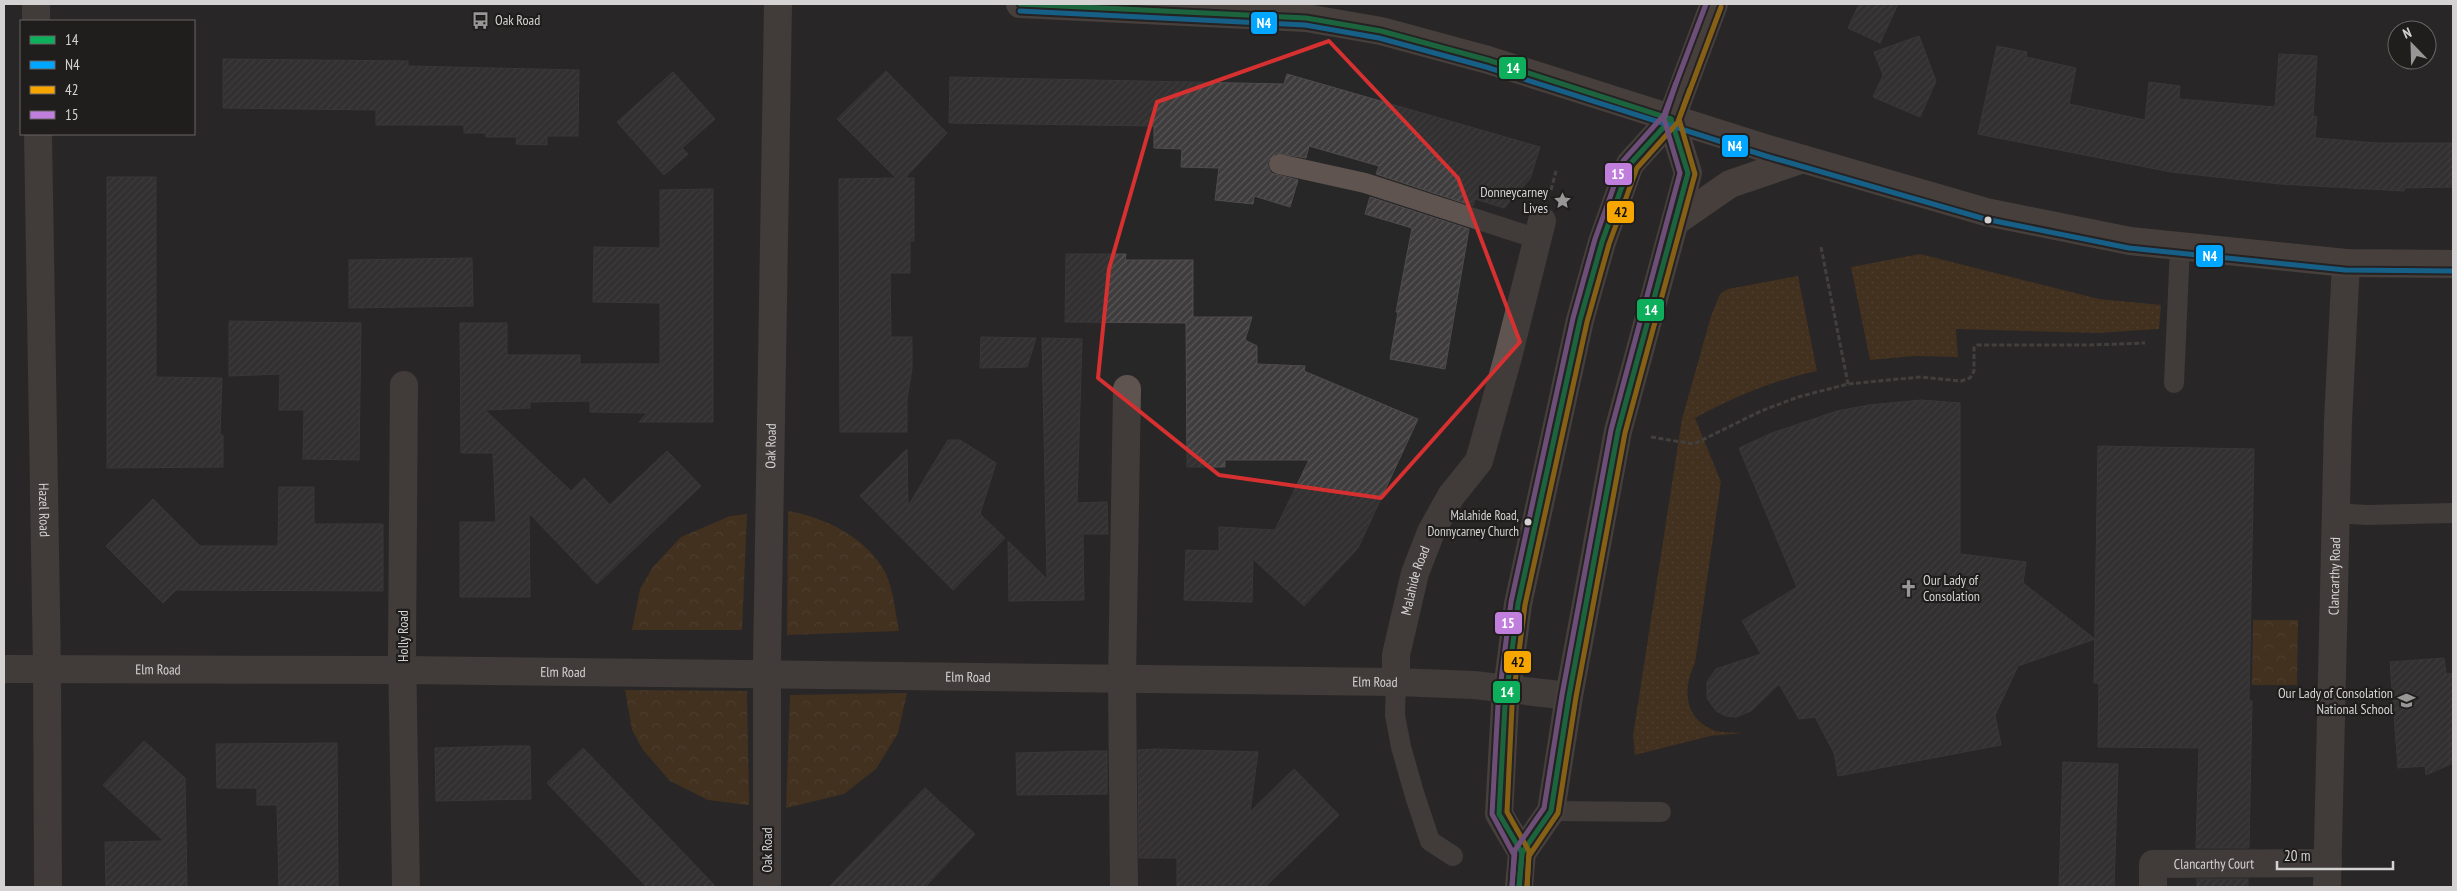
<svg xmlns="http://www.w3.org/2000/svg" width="2457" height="891" viewBox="0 0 2457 891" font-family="'PT Sans Narrow',sans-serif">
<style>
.grass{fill:url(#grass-dots)}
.park{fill:url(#park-crowns)}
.building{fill:url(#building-hatch);stroke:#4e4c4d}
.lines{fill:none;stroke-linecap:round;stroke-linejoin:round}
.path{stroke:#645d5a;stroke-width:3;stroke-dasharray:5 2.5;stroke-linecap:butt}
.service{stroke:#5f5450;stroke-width:20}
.minor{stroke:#5f5450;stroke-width:28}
.secondary{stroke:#6b5d58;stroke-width:28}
.bus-1-casing{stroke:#201d1d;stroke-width:9}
.bus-2-casing{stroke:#201d1d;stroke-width:9}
.bus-3-casing{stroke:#201d1d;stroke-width:9}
.bus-4-casing{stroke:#201d1d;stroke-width:9}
.bus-1{stroke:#0daf5c;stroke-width:5}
.bus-2{stroke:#00a6ff;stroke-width:5}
.bus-3{stroke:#f7a600;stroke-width:5}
.bus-4{stroke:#c07fdc;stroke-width:5}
.marked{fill:none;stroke:#d63030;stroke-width:4;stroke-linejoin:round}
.bus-dot{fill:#d4d2d2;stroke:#201d1d;stroke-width:2}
.labels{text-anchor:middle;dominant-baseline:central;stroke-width:4.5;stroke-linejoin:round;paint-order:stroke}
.bus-label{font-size:13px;fill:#d4d2d2;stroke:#201d1d;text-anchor:end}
.poi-label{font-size:14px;fill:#d4d2d2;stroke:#201d1d;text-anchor:start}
.street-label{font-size:14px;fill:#d4d2d2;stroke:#201d1d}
.line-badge{stroke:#201d1d;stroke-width:2}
.badge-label{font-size:14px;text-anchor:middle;font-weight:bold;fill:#fff}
.pale-badge-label{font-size:14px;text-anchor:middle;font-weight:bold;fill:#111}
</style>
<defs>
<pattern id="grass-dots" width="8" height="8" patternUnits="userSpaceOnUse" patternTransform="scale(1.25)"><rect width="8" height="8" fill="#623e18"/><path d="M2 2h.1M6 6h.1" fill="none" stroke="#785939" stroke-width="1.8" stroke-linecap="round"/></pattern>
<pattern id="park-crowns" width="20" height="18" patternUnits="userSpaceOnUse" patternTransform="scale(1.25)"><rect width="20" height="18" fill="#623e18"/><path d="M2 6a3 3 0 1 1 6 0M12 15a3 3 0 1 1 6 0" fill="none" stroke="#785939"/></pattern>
<pattern id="building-hatch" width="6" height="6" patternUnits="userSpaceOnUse" patternTransform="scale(1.25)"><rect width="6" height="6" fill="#3e3c3d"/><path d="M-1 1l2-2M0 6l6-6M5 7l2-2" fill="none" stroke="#595758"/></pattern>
</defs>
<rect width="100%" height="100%" fill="#282727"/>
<!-- grass -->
<g class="grass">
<polygon points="1920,254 2099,299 2161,305 2159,329 2098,333 1956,329 1958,357 1914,356 1870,360 1851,267"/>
<path d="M1798 276 1817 371C1774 380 1734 397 1695 418L1721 482 1695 663C1682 689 1684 720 1716 731 1724 733 1735 732 1743 733L1710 736 1635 755 1633 736 1682 419 1711 316 1720 294 1728 289Z"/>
</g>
<!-- park -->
<g class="park">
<path d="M788 511C825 517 869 539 886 574 893 589 896 615 899 631L787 635Z"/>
<polygon points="747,514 742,630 632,630 640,589 653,567 681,537 730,516"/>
<polygon points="2253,620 2298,620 2297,685 2252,685"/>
<polygon points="625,690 747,691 749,805 708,800 670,781 643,750 632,730"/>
<polygon points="907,693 898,733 876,769 844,794 786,808 790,695"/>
</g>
<!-- building -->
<g class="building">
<polygon points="1859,4 1898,4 1880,43 1848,28"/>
<polygon points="1919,36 1936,81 1920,117 1873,97 1883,75 1874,52"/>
<polygon points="1997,46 2027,52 2026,57 2076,68 2069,104 2145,120 2149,82 2180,86 2179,99 2275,107 2279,54 2317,56 2313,116 2317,117 2315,138 2377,143 2453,143 2453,187 2405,188 2404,191 2280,184 2171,172 1978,134"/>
<polygon points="223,59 408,61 408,66 579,70 578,136 547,136 547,145 516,144 517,137 486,137 486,133 464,133 464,125 376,125 376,110 223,108"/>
<polygon points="886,71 947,133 905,178 914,178 914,241 910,241 910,273 890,273 891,337 912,337 912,368 907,400 907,432 840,432 839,179 896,178 837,119"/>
<polygon points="673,72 715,119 682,148 688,154 664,175 617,122"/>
<polygon points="1287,74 1540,147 1530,179 1504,208 1475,199 1473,206 1376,174 1379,166 1309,146 1306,158 1276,153 1268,161 1268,167 1271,173 1298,180 1290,207 1254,196 1253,204 1215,200 1219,168 1181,167 1182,149 1154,148 1154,126 949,123 950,77 1284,84"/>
<polygon points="107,177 156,177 156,377 222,378 220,435 223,435 223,467 107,468"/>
<polygon points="713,189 713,422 639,422 647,413 590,412 590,401 530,402 530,408 485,410 571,491 584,478 610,505 667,451 701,486 597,584 529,513 530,597 460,597 460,522 496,522 493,453 461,453 460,323 507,323 507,355 580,355 580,364 660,364 660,303 593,302 594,247 660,248 660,190"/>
<polygon points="1370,197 1469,229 1445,369 1390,359 1398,312 1396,312 1412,228 1365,214"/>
<polygon points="1066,254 1126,254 1125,260 1193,260 1193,317 1252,317 1245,340 1257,346 1257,364 1305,366 1304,371 1418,419 1358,548 1304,606 1253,559 1252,602 1184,600 1186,550 1219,551 1219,527 1275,530 1309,460 1225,460 1225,467 1187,467 1186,323 1065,322"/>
<polygon points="472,258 473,306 349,308 349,260"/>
<polygon points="229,321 361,323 359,460 303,459 304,410 279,410 280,374 229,376"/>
<polygon points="981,337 1036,338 1027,367 980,368"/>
<polygon points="1042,338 1082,339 1077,503 1107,502 1108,534 1083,534 1084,600 1009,601 1008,541 1047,579"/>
<polygon points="1921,400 1960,403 1960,554 2026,562 2023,583 2095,639 2018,666 1995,715 2001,745 1838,776 1834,753 1815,717 1799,719 1779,684 1751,711 1736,717 1726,716 1716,711 1707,698 1707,682 1716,669 1761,654 1742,621 1797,587 1739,448 1772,433 1837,411 1869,405"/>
<polygon points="948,440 960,440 996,463 980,514 1005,538 953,590 860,496 907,449 908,506"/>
<polygon points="2098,446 2254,449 2249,701 2252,701 2249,848 2196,848 2199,748 2098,747 2099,683 2094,683"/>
<polygon points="279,487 314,487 314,524 383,524 383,591 176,590 163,603 106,546 153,499 200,546 278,546"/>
<polygon points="2444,658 2446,674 2453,673 2453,763 2426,775 2425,766 2398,768 2390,662"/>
<polygon points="144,741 185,778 187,887 106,887 105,842 164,841 103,785"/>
<polygon points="337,743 338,887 279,887 277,805 257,805 257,788 217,788 216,744"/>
<polygon points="505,746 530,746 531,799 436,801 435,748"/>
<polygon points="583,748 674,843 716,887 647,887 547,783"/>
<polygon points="1154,749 1258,752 1250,812 1294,769 1339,815 1265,887 1177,887 1177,858 1139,858 1138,750"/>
<polygon points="1092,751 1107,751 1107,794 1017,795 1016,753"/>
<polygon points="2063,762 2118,764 2114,887 2059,887"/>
<polygon points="925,788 975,834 925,887 829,887"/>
<rect x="2197" y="879" width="51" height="8"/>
</g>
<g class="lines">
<!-- path -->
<g class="path">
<polyline points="1551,190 1556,171"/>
<polyline points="1821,247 1848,384"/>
<polyline points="1651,437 1694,444 1761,411 1798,397 1848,384 1920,377 1961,381 1970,378 1974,371 1974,348 1977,345 2090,345 2145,343"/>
</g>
<!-- service -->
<g class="service">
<polyline points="1279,164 1365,183 1538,239"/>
<polyline points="2174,383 2180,246"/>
<polyline points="2336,513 2366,515 2453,513"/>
<polyline points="1396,682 1395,715 1401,747 1415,796 1430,841 1453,856"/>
<polyline points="1551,811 1661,812"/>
</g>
<!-- minor -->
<g class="minor">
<polyline points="36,4 36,21"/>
<path id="s1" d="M38 134 47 670 48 887"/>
<polyline points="404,385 402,651 406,887"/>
<path id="s2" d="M4 669 403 670 1396 682 1474 685 1569 696"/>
<path id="s3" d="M1396 682V655L1415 573 1431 532 1451 496 1479 461 1508 357 1542 221"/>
<path id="s4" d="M767 887V659L778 4"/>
<polyline points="1124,887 1122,680 1127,389"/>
<path id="s5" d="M2153 887V864L2328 863"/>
<path id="s6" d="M2327 887 2338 421 2346 263"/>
</g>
<!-- secondary -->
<g class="secondary">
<polyline points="1020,4 1306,18 1381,31 1488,60 1768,149 1986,212 2130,241 2346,263 2453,264"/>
<polyline points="1675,222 1730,184 1803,159"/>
<polyline points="1522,853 1499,814 1505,705 1518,604 1580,320 1602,242 1630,164 1671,119 1714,4"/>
<polyline points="1519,887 1522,853 1551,811 1569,696 1618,431 1688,173 1671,119"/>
</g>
<defs>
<g id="bus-1">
<polyline points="1020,4 1306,18 1381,31 1488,60 1671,119"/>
<polyline points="1519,887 1522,853 1499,814 1505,705 1518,604 1580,320 1602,242 1630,164 1671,119"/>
<polyline points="1519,887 1522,853 1551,811 1569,696 1618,431 1688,173 1671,119"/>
</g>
<polyline id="bus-2" points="1020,11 1305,25 1379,38 1486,67 1766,156 1985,219 2129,248 2345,270 2453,271"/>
<g id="bus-3">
<polyline points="1527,887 1529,851 1507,812 1512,706 1525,605 1587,322 1609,244 1637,168 1678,122 1721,7"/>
<polyline points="1527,887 1529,856 1558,813 1576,697 1625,433 1695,174 1679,119 1690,89"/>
</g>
<g id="bus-4">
<polyline points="1512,886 1514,855 1492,814 1498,704 1511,602 1573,318 1595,239 1623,161 1664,115 1706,4"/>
<polyline points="1512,886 1515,850 1544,808 1562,695 1611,430 1680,173 1664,119 1676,83"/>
</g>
</defs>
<!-- bus-1 casing -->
<use href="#bus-1" class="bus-1-casing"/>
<!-- bus-2 casing -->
<use href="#bus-2" class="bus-2-casing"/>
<!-- bus-3 casing -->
<use href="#bus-3" class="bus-3-casing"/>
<!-- bus-4 casing -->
<use href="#bus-4" class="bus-4-casing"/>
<!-- bus-1 -->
<use href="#bus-1" class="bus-1"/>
<!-- bus-2 -->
<use href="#bus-2" class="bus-2"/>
<!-- bus-3 -->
<use href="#bus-3" class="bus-3"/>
<!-- bus-4 -->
<use href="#bus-4" class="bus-4"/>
</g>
<!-- marked area -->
<path d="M0 0H2457V891H0ZM1329 41 1458 178 1520 342 1381 498 1219 475 1098 378 1109 269 1157 102Z" fill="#282727" fill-opacity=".55" fill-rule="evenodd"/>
<path class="marked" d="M1329 41 1458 178 1520 342 1381 498 1219 475 1098 378 1109 269 1157 102Z"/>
<!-- icons -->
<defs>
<symbol id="bus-bare" viewBox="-9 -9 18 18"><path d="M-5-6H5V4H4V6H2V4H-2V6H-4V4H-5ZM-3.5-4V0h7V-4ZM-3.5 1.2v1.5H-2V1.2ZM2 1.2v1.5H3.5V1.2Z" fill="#989696" stroke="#201d1d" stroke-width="2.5" paint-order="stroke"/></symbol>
<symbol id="sight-bare" viewBox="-9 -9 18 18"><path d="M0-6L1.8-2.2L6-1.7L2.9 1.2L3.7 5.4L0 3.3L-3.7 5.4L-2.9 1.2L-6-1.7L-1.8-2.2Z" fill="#989696" stroke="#201d1d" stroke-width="2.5" paint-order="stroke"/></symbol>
<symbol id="church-bare" viewBox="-9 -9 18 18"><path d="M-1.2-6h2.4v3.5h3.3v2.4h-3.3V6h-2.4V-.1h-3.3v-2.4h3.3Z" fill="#989696" stroke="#201d1d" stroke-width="2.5" paint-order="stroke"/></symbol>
<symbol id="school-bare" viewBox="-9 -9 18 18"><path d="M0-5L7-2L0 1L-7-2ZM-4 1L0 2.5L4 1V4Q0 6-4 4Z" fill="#989696" stroke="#201d1d" stroke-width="2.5" paint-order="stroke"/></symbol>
</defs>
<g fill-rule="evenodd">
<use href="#bus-bare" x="468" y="8" width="25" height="25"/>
<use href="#sight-bare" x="1550" y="188" width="25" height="25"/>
<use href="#church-bare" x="1896" y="576" width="25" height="25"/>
<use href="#school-bare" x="2394" y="688" width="25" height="25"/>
</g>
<!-- markers -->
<g class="bus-dot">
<circle cx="1988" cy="220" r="4.5"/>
<circle cx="1528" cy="522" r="4.5"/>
</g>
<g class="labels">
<!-- bus labels -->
<g class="bus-label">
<text x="1519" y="515">Malahide Road,<tspan x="1519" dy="16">Donnycarney Church</tspan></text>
</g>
<!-- poi labels -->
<g class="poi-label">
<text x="495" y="20">Oak Road</text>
<text x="1548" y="192" text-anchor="end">Donneycarney<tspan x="1548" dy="16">Lives</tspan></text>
<text x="1923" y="580">Our Lady of<tspan x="1923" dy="16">Consolation</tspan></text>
<text x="2393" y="693" text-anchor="end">Our Lady of Consolation<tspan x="2393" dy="16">National School</tspan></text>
</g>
<!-- street labels -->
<g class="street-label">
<text stroke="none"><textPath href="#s4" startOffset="441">Oak Road</textPath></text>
<text stroke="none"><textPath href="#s1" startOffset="376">Hazel Road</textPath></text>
<text stroke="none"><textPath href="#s6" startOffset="311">Clancarthy Road</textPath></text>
<text stroke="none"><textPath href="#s3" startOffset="104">Malahide Road</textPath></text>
<text transform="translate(403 636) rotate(-90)">Holly Road</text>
<text stroke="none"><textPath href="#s2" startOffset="154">Elm Road</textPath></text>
<text stroke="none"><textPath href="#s2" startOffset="559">Elm Road</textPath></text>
<text stroke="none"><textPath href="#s2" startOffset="964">Elm Road</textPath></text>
<text stroke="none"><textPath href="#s2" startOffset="1371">Elm Road</textPath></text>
<text transform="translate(767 850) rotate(-90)">Oak Road</text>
<text stroke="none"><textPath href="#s5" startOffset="84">Clancarthy Court</textPath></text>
</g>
</g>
<g class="line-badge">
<rect x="1250" y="11" width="28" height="24" rx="5" fill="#00a6ff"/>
<rect x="1498" y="56" width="29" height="24" rx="5" fill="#0daf5c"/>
<rect x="1721" y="134" width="28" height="24" rx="5" fill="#00a6ff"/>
<rect x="1604" y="162" width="29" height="24" rx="5" fill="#c07fdc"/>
<rect x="1606" y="200" width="29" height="24" rx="5" fill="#f7a600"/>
<rect x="2195" y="244" width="29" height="24" rx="5" fill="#00a6ff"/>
<rect x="1636" y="298" width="29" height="24" rx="5" fill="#0daf5c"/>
<rect x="1494" y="611" width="29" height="24" rx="5" fill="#c07fdc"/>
<rect x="1503" y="650" width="29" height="24" rx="5" fill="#f7a600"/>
<rect x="1492" y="680" width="29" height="24" rx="5" fill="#0daf5c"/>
</g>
<g class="badge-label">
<text x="1264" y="28">N4</text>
<text x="1513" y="73">14</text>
<text x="1735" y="151">N4</text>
<text x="1618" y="179">15</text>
<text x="2210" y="261">N4</text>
<text x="1651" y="315">14</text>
<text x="1508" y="628">15</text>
<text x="1507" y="697">14</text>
</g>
<g class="pale-badge-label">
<text x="1621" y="217">42</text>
<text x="1518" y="667">42</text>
</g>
<!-- border -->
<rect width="2457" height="891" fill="none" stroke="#d4d2d2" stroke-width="10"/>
<!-- legend -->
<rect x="20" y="20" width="175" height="115" fill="#201d1d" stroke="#686565"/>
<rect x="30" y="36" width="25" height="8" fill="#0daf5c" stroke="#686565"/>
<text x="65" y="45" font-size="15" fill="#d4d2d2">14</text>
<rect x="30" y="61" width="25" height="8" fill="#00a6ff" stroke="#686565"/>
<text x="65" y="70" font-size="15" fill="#d4d2d2">N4</text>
<rect x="30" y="86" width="25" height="8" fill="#f7a600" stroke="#686565"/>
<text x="65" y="95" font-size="15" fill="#d4d2d2">42</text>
<rect x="30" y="111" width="25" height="8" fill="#c07fdc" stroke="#686565"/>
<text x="65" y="120" font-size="15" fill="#d4d2d2">15</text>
<!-- north arrow -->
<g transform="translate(2412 45) rotate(337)"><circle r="24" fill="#201d1d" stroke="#686565"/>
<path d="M0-4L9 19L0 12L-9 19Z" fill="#989696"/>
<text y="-8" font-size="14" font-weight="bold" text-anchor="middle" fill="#d4d2d2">N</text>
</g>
<!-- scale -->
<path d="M2277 861v8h116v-8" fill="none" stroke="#d4d2d2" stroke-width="2.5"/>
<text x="2284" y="861" font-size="15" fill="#d4d2d2" stroke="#201d1d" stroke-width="4" paint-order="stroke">20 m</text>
</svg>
